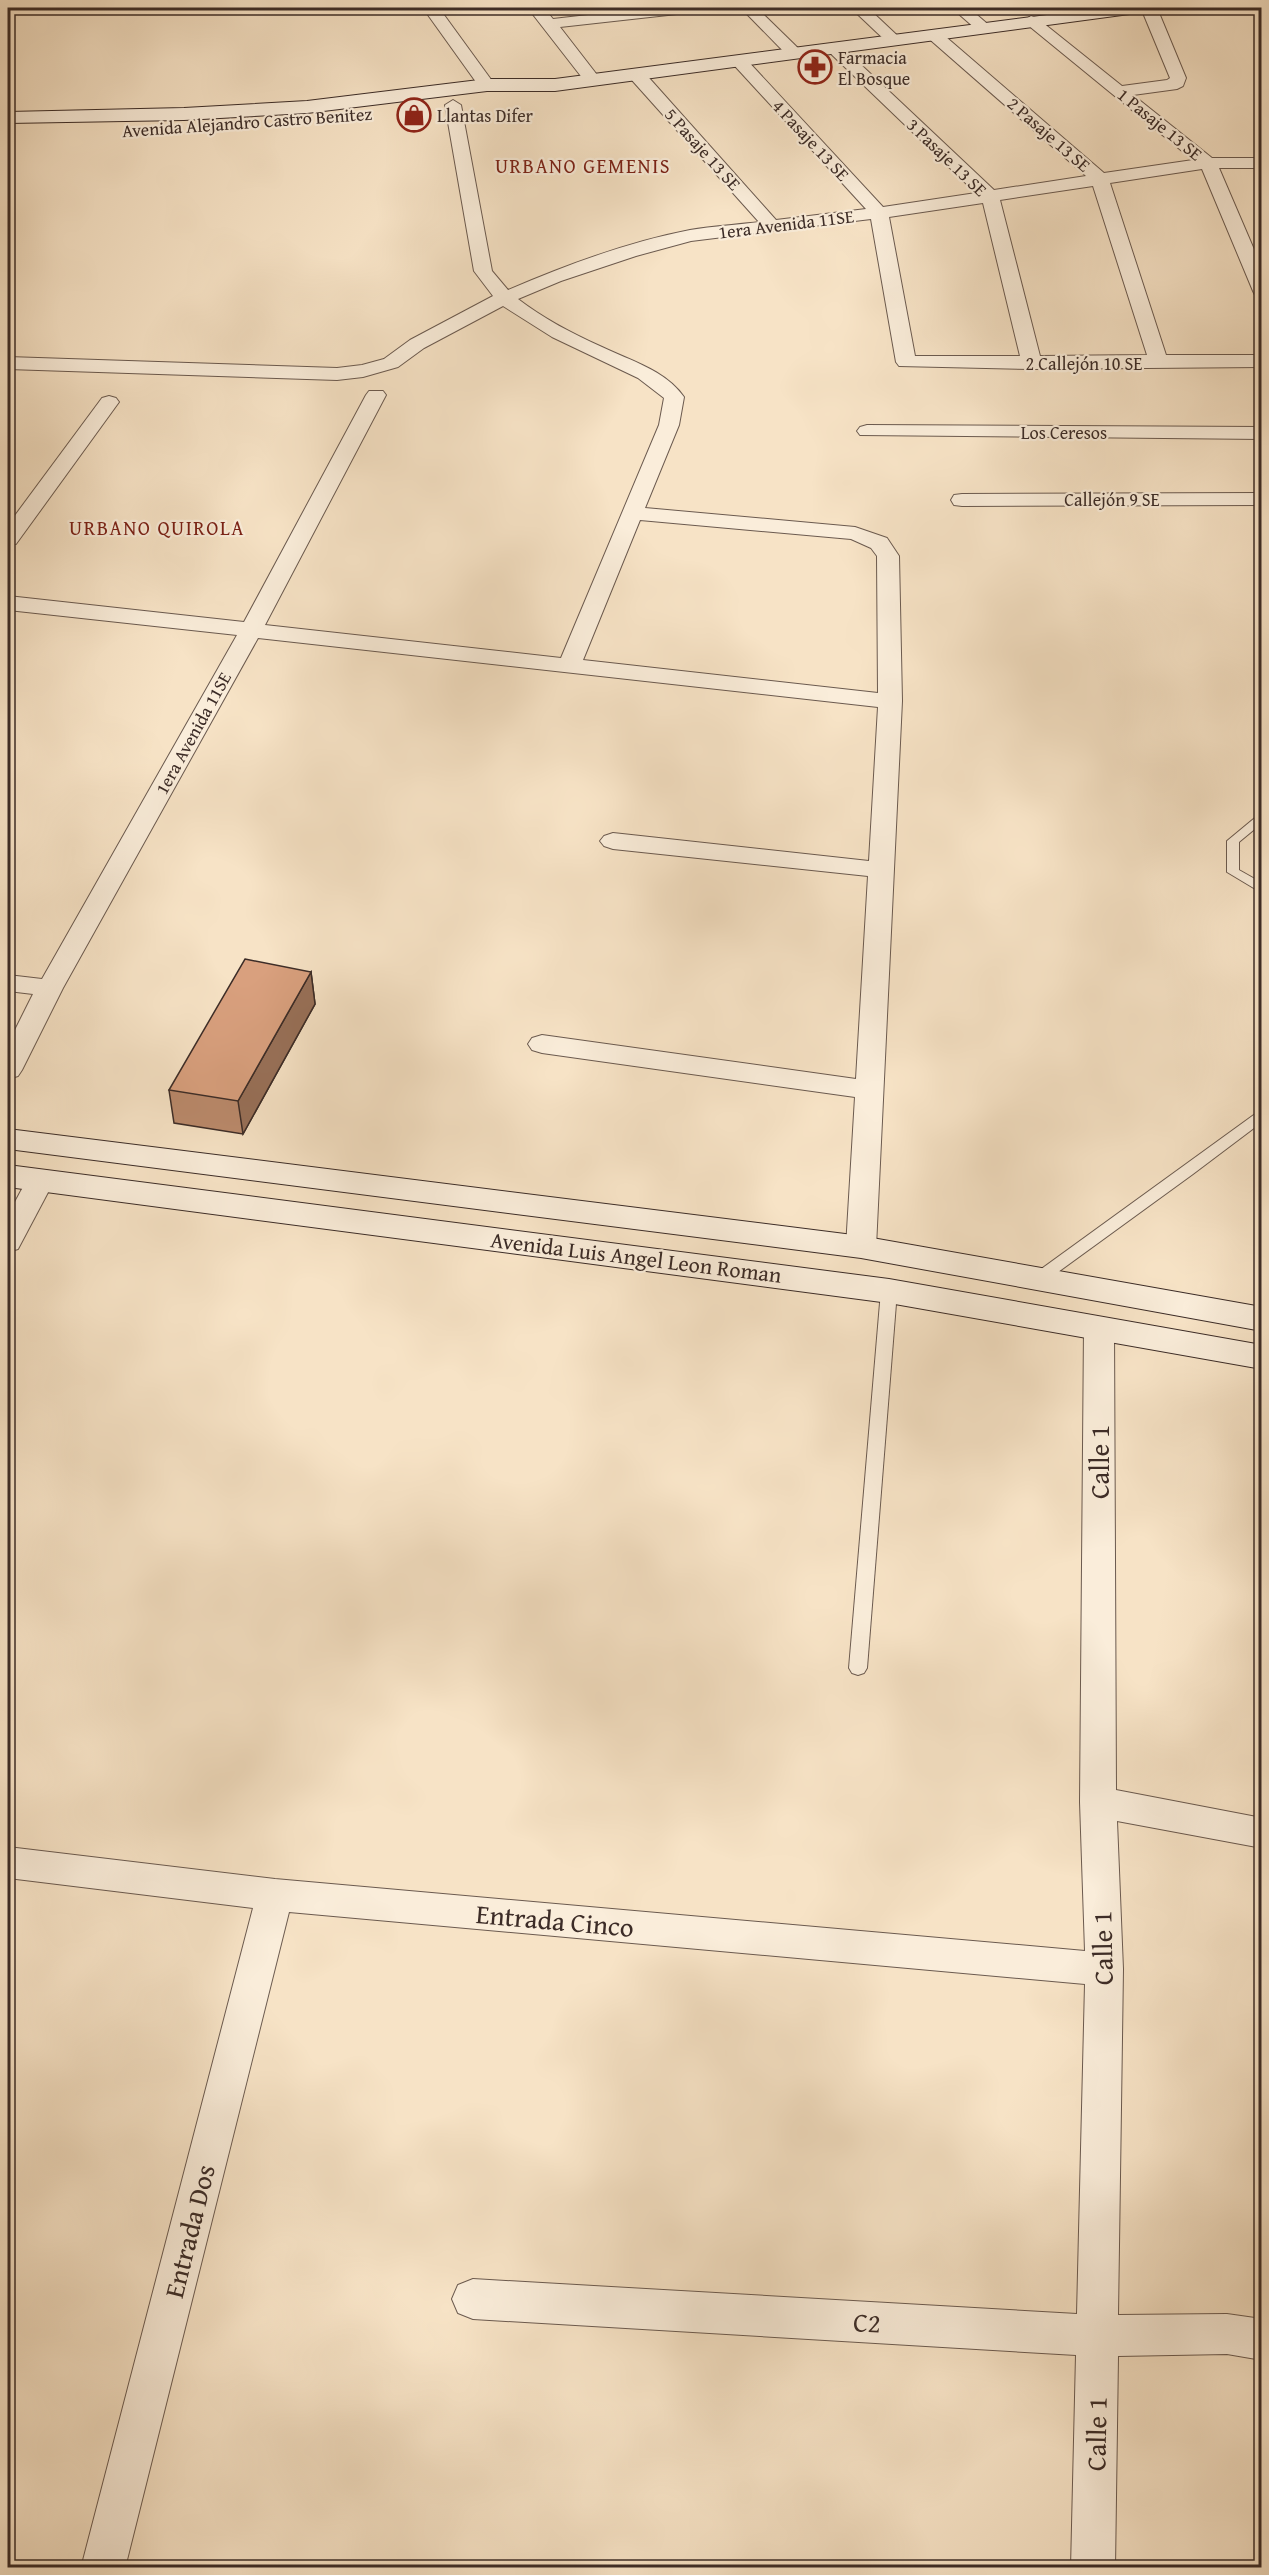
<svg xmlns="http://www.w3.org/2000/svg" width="1269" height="2575" viewBox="0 0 1269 2575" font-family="'Gentium Book Plus',serif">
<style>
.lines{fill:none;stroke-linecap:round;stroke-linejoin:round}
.lane-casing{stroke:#6b5a4f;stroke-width:2}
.street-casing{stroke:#6b5a4f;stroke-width:2}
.secondary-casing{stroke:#3c2c27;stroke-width:2}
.lane{fill:#faedda;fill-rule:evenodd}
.street{fill:#faedda;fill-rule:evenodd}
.secondary{fill:#faedda;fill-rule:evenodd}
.wall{fill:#bb8a6c;stroke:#3c2c27;stroke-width:1.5}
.shaded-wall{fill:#987058;stroke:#3c2c27;stroke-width:1.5}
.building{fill:#d9a07e;stroke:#3c2c27;stroke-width:1.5}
.labels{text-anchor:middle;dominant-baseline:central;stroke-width:4.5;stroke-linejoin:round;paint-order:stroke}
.far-poi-label{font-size:18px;fill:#3c2c27;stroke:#faedda;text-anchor:start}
.far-street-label{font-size:18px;fill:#3c2c27;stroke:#faedda}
.far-neighbourhood-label{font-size:20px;letter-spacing:1.5px;fill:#7a1f14;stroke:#faedda}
.street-label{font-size:22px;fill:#3c2c27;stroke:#faedda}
.near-street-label{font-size:27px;fill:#3c2c27;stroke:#faedda}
</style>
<rect width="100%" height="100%" fill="#f7e3c6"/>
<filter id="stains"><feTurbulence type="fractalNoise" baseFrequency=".00333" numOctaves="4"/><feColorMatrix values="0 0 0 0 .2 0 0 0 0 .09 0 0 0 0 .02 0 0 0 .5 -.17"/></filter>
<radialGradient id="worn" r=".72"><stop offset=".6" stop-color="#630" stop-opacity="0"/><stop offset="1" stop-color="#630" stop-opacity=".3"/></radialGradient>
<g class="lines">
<defs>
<g id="lane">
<polygon points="1262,812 1262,823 1239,842 1239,870 1262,883 1262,893 1227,872 1227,841"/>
<polygon points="1262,1109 1262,1122 1193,1174 1043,1283 1033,1283 1031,1279 1033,1275"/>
<polygon points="889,1286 897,1291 867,1668 864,1673 858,1675 852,1673 849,1668 881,1291"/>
</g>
<g id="street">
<polygon points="423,8 439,8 495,85 493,89 481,89"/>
<polygon points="538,8 545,9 553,19 649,8 694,8 686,13 560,27 601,80 593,85 587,84 531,12"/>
<polygon points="741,8 757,8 801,51 803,54 801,57 789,57"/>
<polygon points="851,8 868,8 902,40 900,43 888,43"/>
<polygon points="952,8 969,8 991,27 983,32 977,30"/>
<polygon points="1056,8 1073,8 1082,16 1080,19 1068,19"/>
<path d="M1141 8H1157L1186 78 1183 86 1177 89 1133 95 1212 158H1262V168H1219L1262 268V297L1255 295 1253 291 1202 169 1110 183 1166 355H1262V367L1032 369 899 366 896 362 871 219 691 241 636 256 561 281 518 299C544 319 573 334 602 347 631 361 665 370 684 397L679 425 645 508 855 527 887 538 899 556 902 701 876 1247 871 1254 861 1257 851 1254 846 1247 855 1097 542 1053 532 1050 528 1044 532 1038 542 1035 856 1079 868 876 613 849 604 846 600 841 604 836 613 833 869 861 878 707 258 638 63 988 22 1070 18 1076 8 1079V1044L33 994 8 991V975L42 979 237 635 8 610V596L244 622 366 395 369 391H383L386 395 265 625 561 658 659 425 664 398 638 378 552 337 503 306 424 348 398 367 363 377 337 380 8 369V357L337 368 362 365 384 359 410 340 493 296 474 271 445 105 453 100 461 105 492 271 508 290C566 265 628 242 690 230 713 226 736 225 759 222L630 78 628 74 636 69 642 70 776 220 866 209 733 64 731 61 739 56 745 58 883 207 976 193 828 51 826 48 828 45H840L994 190 1086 176 927 37 925 34 927 31H939L1104 173 1193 160 1023 21 1031 16 1037 18 1122 86 1167 80 1170 78ZM1093 186 1147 355 1040 356 1000 200ZM983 203 1020 356H915L889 217ZM640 520 851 539 871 548 877 556 878 693 583 660Z"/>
<polygon points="1253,8 1262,8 1262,14"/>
<polygon points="109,396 116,398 119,402 16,544 8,545 8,525 102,398"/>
<polygon points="867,425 1262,427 1262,439 860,435 857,431 860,427"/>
<polygon points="1262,493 1262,505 962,506 954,505 951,500 954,495 962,494"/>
<polygon points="40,1171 50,1174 54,1181 18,1249 8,1252 8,1215 30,1174"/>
<polygon points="1099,1317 1110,1320 1114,1328 1116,1790 1262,1818 1262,1848 1117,1821 1123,1969 1118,2315 1227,2314 1262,2319 1262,2360 1227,2354 1118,2356 1115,2568 1071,2568 1076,2355 473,2319 458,2313 452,2299 458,2285 473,2279 1077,2314 1085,1984 289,1912 125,2568 81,2568 253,1908 8,1878 8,1847 275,1879 1085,1951 1080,1802 1084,1328 1088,1320"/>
</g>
<g id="secondary">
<polygon points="1101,8 1146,8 1143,12 1137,13 555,91 487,91 307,113 184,120 8,123 8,112 184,108 307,101 487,79 555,79"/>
<polygon points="8,1129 861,1236 1262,1307 1262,1331 861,1258 8,1149"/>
<polygon points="8,1165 889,1279 1262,1345 1262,1369 889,1303 8,1187"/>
</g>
</defs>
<!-- lane casing -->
<use href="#lane" class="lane-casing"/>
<!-- street casing -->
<use href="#street" class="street-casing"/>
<!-- secondary casing -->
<use href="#secondary" class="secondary-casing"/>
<!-- lane -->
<use href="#lane" class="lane"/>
<!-- street -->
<use href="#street" class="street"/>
<!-- secondary -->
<use href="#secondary" class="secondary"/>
</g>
<!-- wall -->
<polygon class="wall" points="311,972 315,1004 243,1134 174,1123 169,1090"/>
<!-- shaded-wall -->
<polygon class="shaded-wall" points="311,972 315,1004 243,1134 238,1101"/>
<!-- building -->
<polygon class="building" points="245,959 311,972 238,1101 169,1090"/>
<!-- icons -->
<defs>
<symbol id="pharmacy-ring" viewBox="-11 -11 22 22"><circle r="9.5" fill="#faedda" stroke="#8f2418" stroke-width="1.5"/><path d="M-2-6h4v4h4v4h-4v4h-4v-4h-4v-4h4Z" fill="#8f2418"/></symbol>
<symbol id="shop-ring" viewBox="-11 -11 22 22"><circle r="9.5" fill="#faedda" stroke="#8f2418" stroke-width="1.5"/><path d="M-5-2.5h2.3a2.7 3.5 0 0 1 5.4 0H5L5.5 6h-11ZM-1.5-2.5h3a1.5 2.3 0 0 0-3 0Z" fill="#8f2418"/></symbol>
</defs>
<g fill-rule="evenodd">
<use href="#pharmacy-ring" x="796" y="48" width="38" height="38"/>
<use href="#shop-ring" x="395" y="96" width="38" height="38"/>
</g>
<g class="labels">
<!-- far-poi labels -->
<g class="far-poi-label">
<text x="838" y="57">Farmacia<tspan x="838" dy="21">El Bosque</tspan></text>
<text x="437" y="115">Llantas Difer</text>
</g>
<!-- far-street labels -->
<g class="far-street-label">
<text transform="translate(247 122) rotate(-4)">Avenida Alejandro Castro Benitez</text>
<text transform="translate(1160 124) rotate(39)">1 Pasaje 13 SE</text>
<text transform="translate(1049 134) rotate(41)">2 Pasaje 13 SE</text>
<text transform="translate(811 140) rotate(47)">4 Pasaje 13 SE</text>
<text transform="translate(703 149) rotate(48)">5 Pasaje 13 SE</text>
<text transform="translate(947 157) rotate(44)">3 Pasaje 13 SE</text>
<text transform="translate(786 224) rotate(-7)">1era Avenida 11SE</text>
<text x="1084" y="363">2 Callejón 10 SE</text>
<text x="1064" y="432">Los Ceresos</text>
<text x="1112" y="499">Callejón 9 SE</text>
<text transform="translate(193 733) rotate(-61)">1era Avenida 11SE</text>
</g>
<!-- far-neighbourhood labels -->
<g class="far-neighbourhood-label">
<text x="583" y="165">URBANO GEMENIS</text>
<text x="157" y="527">URBANO QUIROLA</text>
</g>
<!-- street labels -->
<g class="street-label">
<text transform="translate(636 1257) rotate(7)">Avenida Luis Angel Leon Roman</text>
</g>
<!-- near-street labels -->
<g class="near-street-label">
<text transform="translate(1099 1462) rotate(-90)">Calle 1</text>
<text transform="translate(555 1920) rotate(5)">Entrada Cinco</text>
<text transform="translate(1102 1948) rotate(-91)">Calle 1</text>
<text transform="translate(189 2231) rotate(-76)">Entrada Dos</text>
<text transform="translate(867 2322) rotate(3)">C2</text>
<text transform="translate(1096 2434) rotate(-89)">Calle 1</text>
</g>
</g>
<!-- margin -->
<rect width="1269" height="2575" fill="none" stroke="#f7e3c6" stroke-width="30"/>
<rect x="9" y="9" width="1251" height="2557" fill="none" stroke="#3c2c27" stroke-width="3"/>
<rect x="15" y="15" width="1239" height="2545" fill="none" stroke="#3c2c27" stroke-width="1.5"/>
<rect width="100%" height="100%" filter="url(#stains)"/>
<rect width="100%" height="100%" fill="url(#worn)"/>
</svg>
